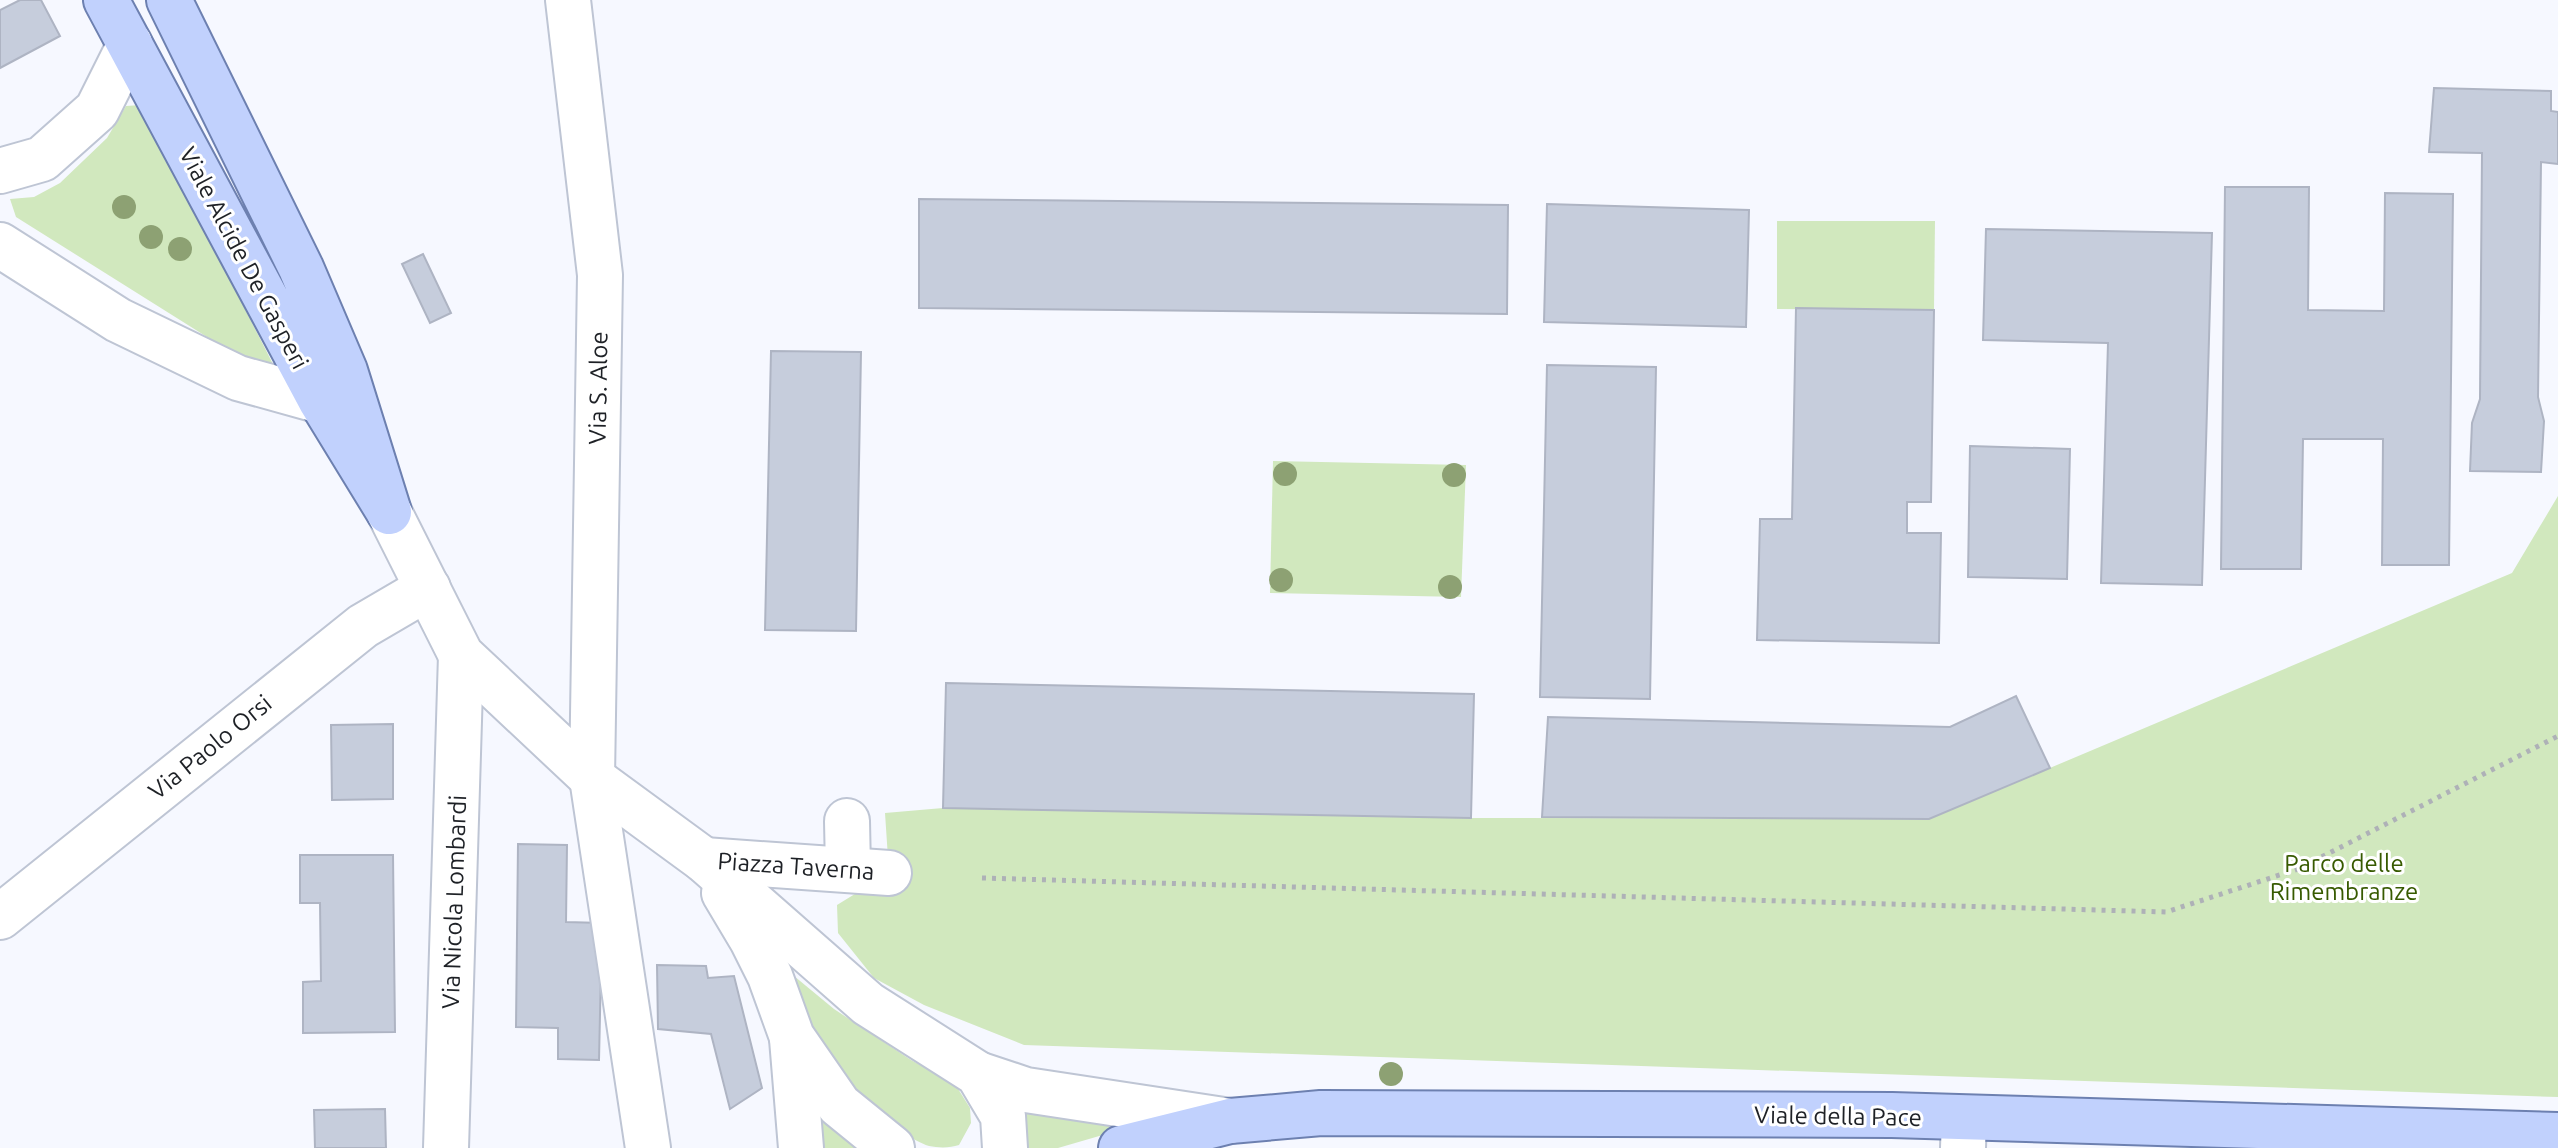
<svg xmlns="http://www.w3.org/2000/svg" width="2558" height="1148" viewBox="0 0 2558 1148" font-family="Ubuntu,sans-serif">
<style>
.green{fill:#d1e8be}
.building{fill:#c6cddc;stroke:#aeb4c3;stroke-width:2}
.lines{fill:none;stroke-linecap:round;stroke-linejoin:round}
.minor-casing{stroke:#bec5d4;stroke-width:48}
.major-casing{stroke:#6d80b0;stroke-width:48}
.path{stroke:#aeb1b7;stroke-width:5;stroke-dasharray:4 6;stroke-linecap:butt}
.minor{stroke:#fff;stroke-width:44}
.major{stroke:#c1d1fd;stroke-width:44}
.tree{fill:#8da173}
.labels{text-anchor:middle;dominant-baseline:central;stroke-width:6;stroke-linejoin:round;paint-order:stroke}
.street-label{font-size:24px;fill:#1e2126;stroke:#fff}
.park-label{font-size:24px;fill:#375a00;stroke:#fff}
</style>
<rect width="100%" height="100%" fill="#f6f8ff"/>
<!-- green -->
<g class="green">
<polygon points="141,105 275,368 266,374 16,217 10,199 34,197 60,183 107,138 126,106"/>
<polygon points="1777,221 1935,221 1934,310 1777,309"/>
<polygon points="1273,461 1466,465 1461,597 1270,593"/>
<polygon points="2558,496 2558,1097 1024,1045 924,1005 874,978 838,933 837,905 889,873 885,813 943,808 1471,818 1929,819 2512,573"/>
<path d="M771 957 834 1009 911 1060 955 1084 970 1108 971 1123 959 1145C950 1148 939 1148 929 1146 898 1136 835 1079 818 1051 800 1021 787 988 771 957Z"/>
<polygon points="808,1100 857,1148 814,1148"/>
<polygon points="1008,1101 1114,1124 1113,1132 1058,1148 1015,1148"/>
</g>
<!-- building -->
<g class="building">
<polygon points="20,0 41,0 60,36 0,68 0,10"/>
<polygon points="2434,88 2551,91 2551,111 2558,112 2558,164 2541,162 2538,397 2544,421 2541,472 2470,471 2472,423 2480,399 2482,153 2429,152"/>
<polygon points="2225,187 2309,187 2308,310 2384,311 2385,193 2453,194 2449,565 2382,565 2383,439 2303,439 2301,569 2221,569"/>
<polygon points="919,199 1508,205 1507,314 919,308"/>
<polygon points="1547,204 1749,210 1746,327 1544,322"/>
<polygon points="1986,229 2212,233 2202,585 2101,583 2108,343 1983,340"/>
<polygon points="423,254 451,313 430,323 402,264"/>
<polygon points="1796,308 1934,310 1931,502 1907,502 1907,533 1941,533 1939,643 1757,640 1760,519 1792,519"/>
<polygon points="771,351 861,352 856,631 765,630"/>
<polygon points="1547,365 1656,367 1650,699 1540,697"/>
<polygon points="1970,446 2070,449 2067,579 1968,577"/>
<polygon points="946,683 1474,694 1471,818 943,808"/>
<polygon points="2016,696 2050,768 1929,819 1542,817 1548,717 1950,727"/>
<polygon points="393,724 393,799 332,800 331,725"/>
<polygon points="518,844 567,845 566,922 602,923 599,1060 558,1059 558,1028 516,1027"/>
<polygon points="300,855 393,855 395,1032 303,1033 303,982 321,981 320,903 300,903"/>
<polygon points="657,965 706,966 708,978 734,976 762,1088 730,1109 711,1034 658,1029"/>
<polygon points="385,1109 386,1148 315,1148 314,1110"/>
</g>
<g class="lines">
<defs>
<g id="minor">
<polyline points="568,0 600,275 592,778 648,1148"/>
<polyline points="0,171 42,159 97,110 130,44"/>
<polyline points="0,245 118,320 238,378 321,401"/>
<polyline points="389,512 461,655 592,778 704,860 868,1004 978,1074 1003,1116 1005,1148"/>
<polyline points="847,821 848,869"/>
<polyline points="704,860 889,873"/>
<polyline points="724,893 752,940 770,976 792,1037 839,1105 892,1148"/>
<polyline points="0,917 363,626 428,588"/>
<polyline points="792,1039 801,1148"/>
<polyline points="978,1074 1026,1090 1230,1121"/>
<polyline points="446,1148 461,655"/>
<polyline points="1963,1148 1964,1118"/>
</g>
<g id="major">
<polyline points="106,0 321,401 389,512 345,371 301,268 169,0"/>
<polyline points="1121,1148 1230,1121 1321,1113 1892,1115 2558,1135"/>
</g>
</defs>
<!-- minor casing -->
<use href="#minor" class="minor-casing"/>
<!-- major casing -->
<use href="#major" class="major-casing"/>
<!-- path -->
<polyline class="path" points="982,878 2166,912 2298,869 2558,736"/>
<!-- minor -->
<use href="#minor" class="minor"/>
<!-- major -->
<use href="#major" class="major"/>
</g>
<!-- trees -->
<g class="tree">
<circle cx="124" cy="207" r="12"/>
<circle cx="151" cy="237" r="12"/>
<circle cx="180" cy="249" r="12"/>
<circle cx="1285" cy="474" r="12"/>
<circle cx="1454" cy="475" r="12"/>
<circle cx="1281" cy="580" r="12"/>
<circle cx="1450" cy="587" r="12"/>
<circle cx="1391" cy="1074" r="12"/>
</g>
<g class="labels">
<!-- street labels -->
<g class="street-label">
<text transform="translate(244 258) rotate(62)">Viale Alcide De Gasperi</text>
<text transform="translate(598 388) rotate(-89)">Via S. Aloe</text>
<text transform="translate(210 747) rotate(-39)">Via Paolo Orsi</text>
<text transform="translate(796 866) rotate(4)">Piazza Taverna</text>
<text transform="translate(454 902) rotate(-88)">Via Nicola Lombardi</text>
<text transform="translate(1838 1116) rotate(1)">Viale della Pace</text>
</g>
<!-- park labels -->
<g class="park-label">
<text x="2344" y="863">Parco delle<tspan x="2344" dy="28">Rimembranze</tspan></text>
</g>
</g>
</svg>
